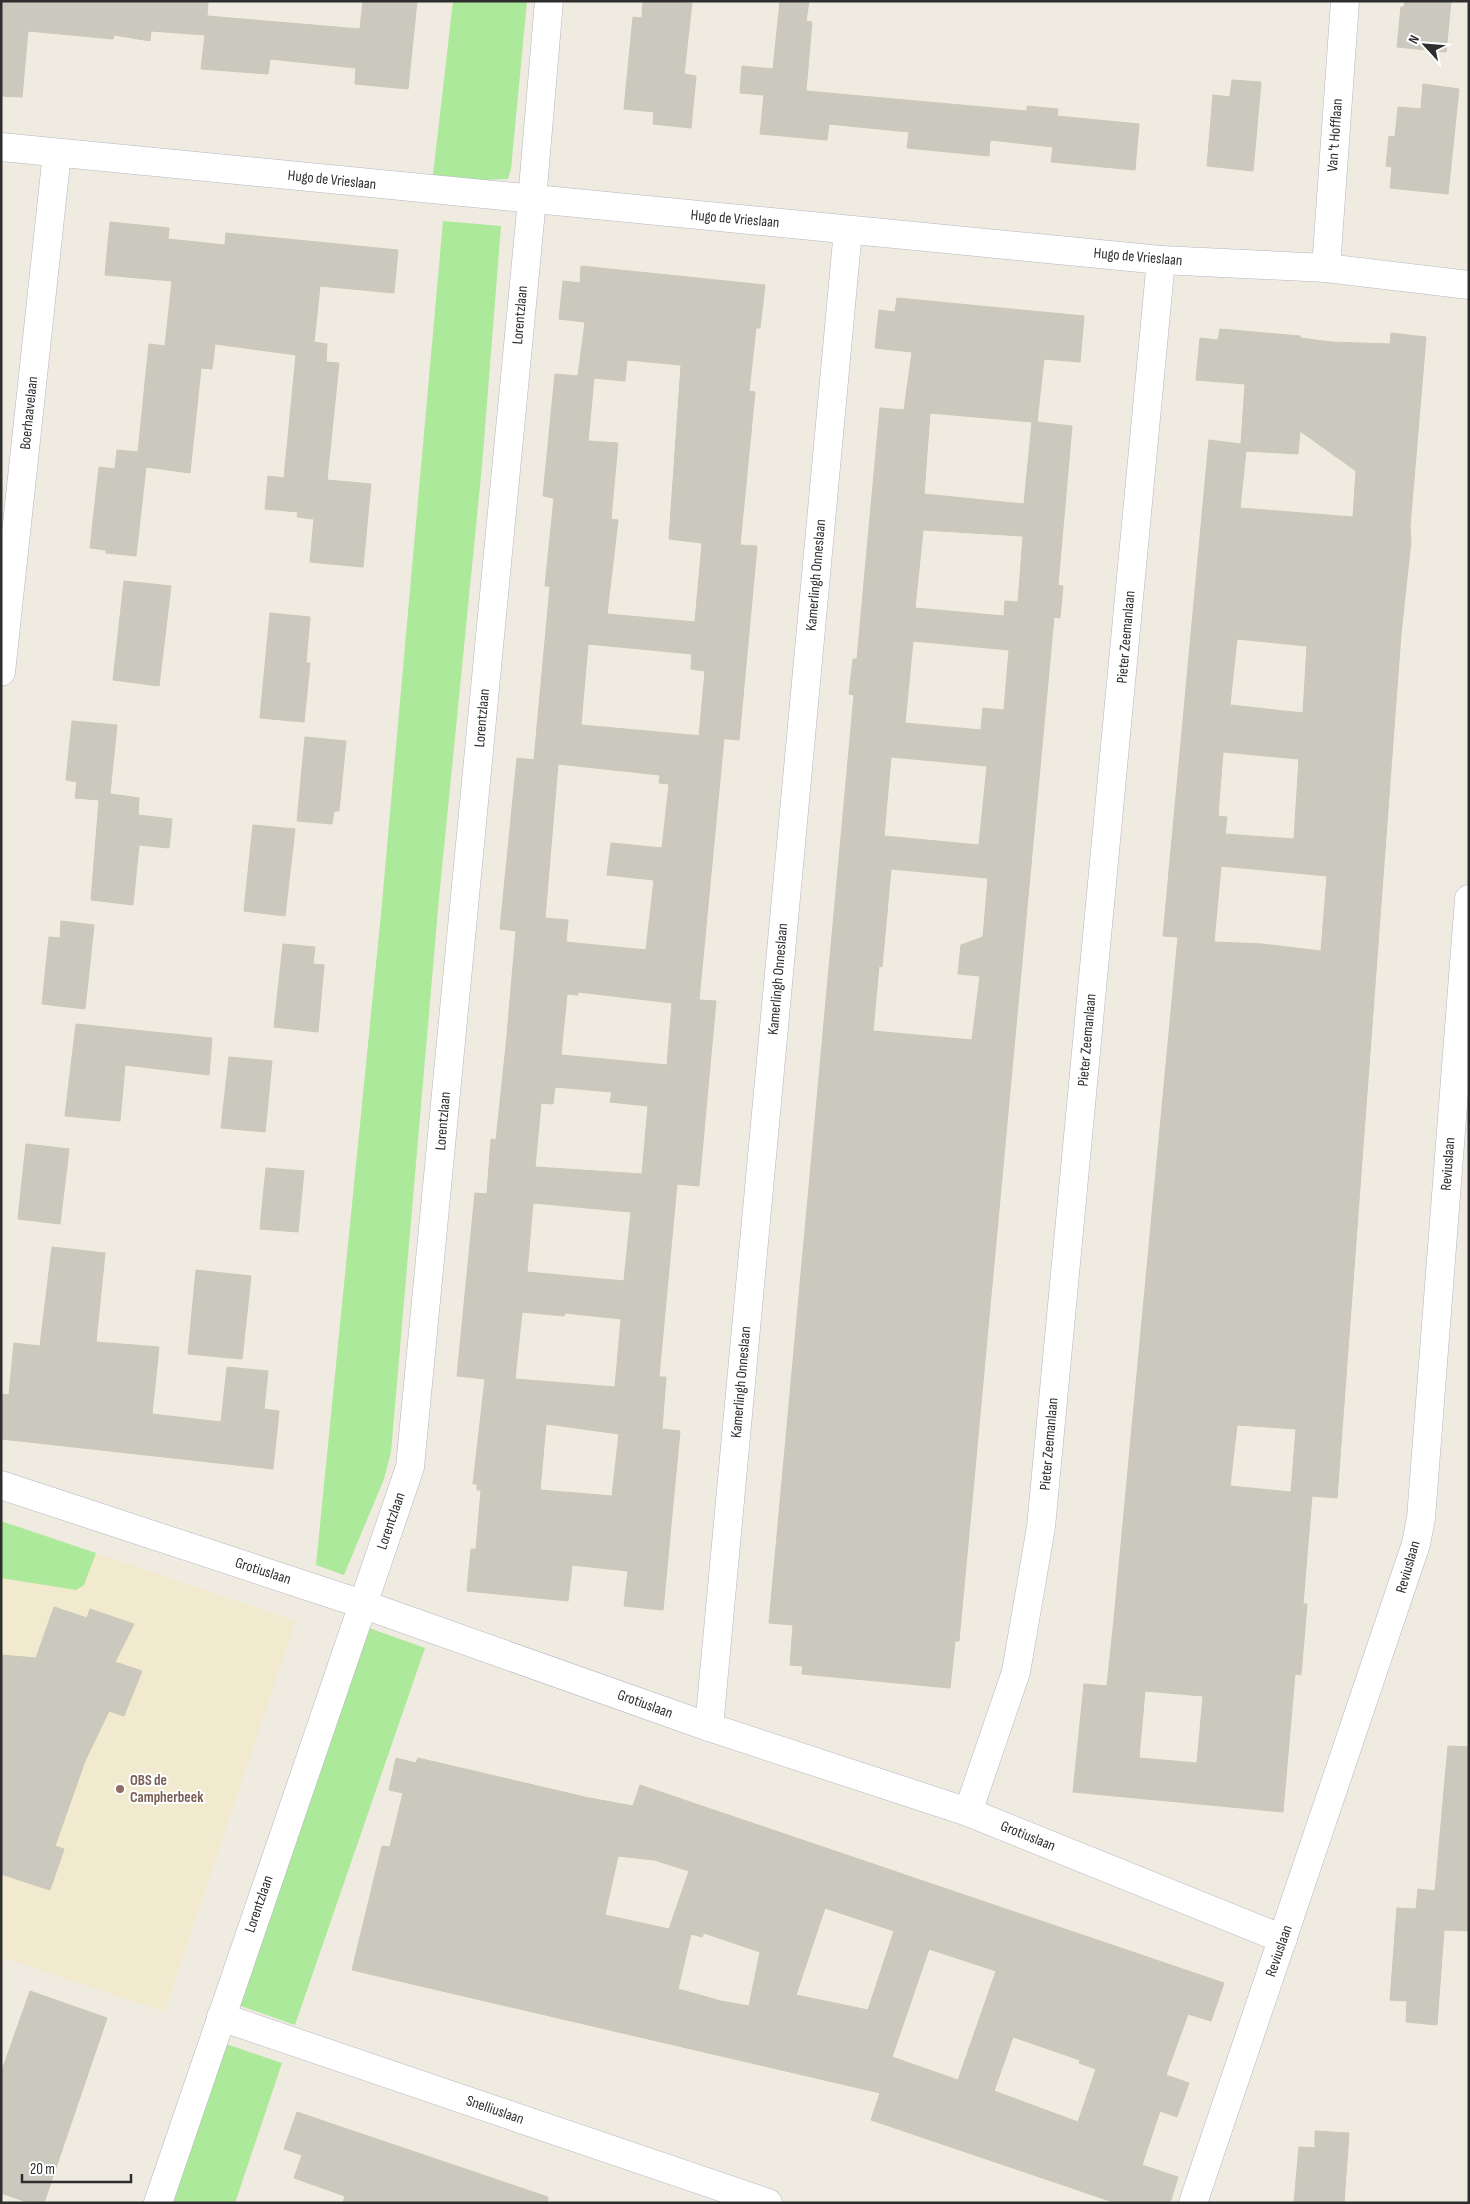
<svg xmlns="http://www.w3.org/2000/svg" width="1470" height="2204" viewBox="0 0 1470 2204" font-family="'Sofia Sans Condensed',sans-serif">
<style>
.education{fill:#f2eacf}
.grass{fill:#ace99a}
.building{fill:#cbc9be;stroke:#ccc7b9;fill-rule:evenodd}
.lines{fill:none;stroke-linecap:round;stroke-linejoin:round}
.minor-casing{stroke:#b4b5c2;stroke-width:29}
.minor{stroke:#fff;stroke-width:28}
.education-dot{fill:#8d6e63;stroke:#fff;stroke-width:2}
.labels{text-anchor:middle;dominant-baseline:central;stroke-width:4;stroke-linejoin:round;paint-order:stroke}
.street-label{font-size:15px;fill:#2e2e2e;stroke:#fff}
.education-label{font-size:15px;font-weight:bold;fill:#785e54;stroke:#fff;text-anchor:start}
</style>
<rect width="100%" height="100%" fill="#f0ebe0"/>
<!-- education -->
<polygon class="education" points="96,1553 296,1621 164,2012 1,1957 1,1578 84,1585"/>
<!-- grass -->
<g class="grass">
<polygon points="453,1 527,1 511,169 508,179 482,180 433,175"/>
<polygon points="443,221 501,226 482,466 439,898 391,1452 384,1479 344,1575 316,1565 381,914"/>
<polygon points="1,1521 96,1553 84,1585 76,1590 1,1578"/>
<polygon points="369,1628 425,1648 295,2025 238,2005"/>
<polygon points="226,2044 282,2063 235,2203 173,2203"/>
</g>
<!-- building -->
<g class="building">
<polygon points="1,1 208,1 207,16 360,29 363,1 417,1 408,89 355,84 356,68 270,59 268,74 201,69 205,35 151,31 150,41 114,35 113,39 28,31 22,97 1,96"/>
<polygon points="643,1 692,3 684,74 696,76 691,128 653,124 654,112 624,109 633,17 642,18"/>
<polygon points="780,1 809,1 806,21 812,22 806,91 1027,111 1027,106 1058,109 1057,116 1139,124 1135,170 1051,162 1053,147 990,140 989,156 907,148 909,132 829,124 827,140 760,134 764,95 740,93 742,66 773,69"/>
<polygon points="1405,1 1451,1 1446,52 1397,47 1401,7 1404,7"/>
<polygon points="1232,80 1261,82 1253,171 1207,166 1213,95 1230,97"/>
<polygon points="1423,84 1459,89 1448,194 1390,188 1392,167 1386,166 1389,136 1395,137 1398,107 1421,109"/>
<polygon points="110,222 169,228 168,239 225,245 226,233 398,250 394,293 320,286 314,342 327,344 326,362 339,363 327,480 371,484 363,567 310,562 314,519 297,517 298,512 265,509 268,476 284,478 296,355 215,344 212,369 201,368 190,473 146,467 136,556 106,553 106,550 90,548 99,467 115,469 117,450 138,452 149,344 165,346 172,281 105,275"/>
<path d="M581 266 765 285 760 328H756L749 391 755 392 740 545 757 546 739 740 699 736 705 671 691 669 692 654 588 644 581 725 724 738 699 1000 716 1001 699 1186 677 1184 659 1377H666L662 1429 680 1431 663 1610 624 1606 628 1571 572 1565 568 1601 467 1591 471 1549H476L481 1490H477V1484H473L485 1379 457 1376 475 1193 487 1194 491 1139 496 1140 506 1046 516 931 500 929 517 758 534 760 550 586H545L554 498 543 496 555 374 578 376 585 322 559 319 563 281 580 283ZM627 360 681 365 669 539 702 543 695 622 607 614 618 520 611 519 618 443 588 441 594 378 625 381ZM558 764 660 775 659 783 669 784 662 848 611 843 607 875 654 880 646 950 566 942 568 920 545 918ZM578 992 672 1003 667 1065 561 1055 567 994 578 995ZM555 1087 612 1092 610 1102 648 1106 642 1174 535 1167 541 1103 553 1104ZM533 1203 631 1212 624 1281 527 1272ZM522 1312 564 1316 565 1313 621 1319 615 1387 515 1379ZM546 1424 619 1434 612 1496 540 1490Z"/>
<path d="M897 298 1084 316 1080 362 1044 359 1037 422 1072 426 1058 585 1063 586 1060 618 1054 617 959 1641H955L950 1688 802 1674 803 1666 790 1665 793 1625 769 1623 854 695 849 694 853 659H857L880 408 904 410 912 352 875 348 879 310 895 312ZM930 413 1032 422 1024 504 924 494ZM923 530 1023 536 1018 602 1005 601 1004 616 915 608ZM913 641 1009 650 1004 710 983 708 981 730 905 723ZM891 757 987 766 979 845 884 836ZM891 869 988 878 983 937 961 945 958 974 980 976 972 1040 873 1031 879 966 882 967Z"/>
<path d="M1220 329 1300 336V338L1331 342 1390 344 1391 333 1426 337 1410 527 1411 541 1401 634 1337 1498 1312 1496 1303 1604H1307L1301 1675 1295 1674 1283 1812 1073 1792 1084 1684 1107 1686 1114 1619 1178 937 1163 936 1209 440 1241 444 1245 384 1196 380 1200 338 1218 340ZM1300 431 1356 471 1353 517 1240 508 1246 451 1298 454ZM1237 639 1307 646 1303 713 1230 705ZM1223 752 1299 759 1294 839 1225 834 1227 817 1218 816ZM1221 866 1327 876 1321 951 1262 944 1214 942ZM1237 1425 1296 1429 1291 1492 1230 1486ZM1145 1691 1203 1696 1197 1763 1139 1758Z"/>
<polygon points="124,581 171,586 159,686 113,680"/>
<polygon points="270,613 310,617 306,663 310,663 304,722 260,718"/>
<polygon points="72,721 117,725 110,794 139,798 138,815 172,819 169,848 139,845 133,905 91,900 99,800 75,798 77,782 66,780"/>
<polygon points="305,737 346,741 339,811 334,811 332,824 297,821"/>
<polygon points="253,825 295,829 285,916 244,911"/>
<polygon points="61,921 94,925 85,1009 42,1004 49,937 60,938"/>
<polygon points="283,944 315,947 313,964 324,965 318,1032 274,1027"/>
<polygon points="76,1024 212,1038 209,1075 125,1065 120,1121 65,1116"/>
<polygon points="229,1057 272,1061 265,1132 221,1128"/>
<polygon points="26,1144 69,1149 60,1224 18,1219"/>
<polygon points="266,1168 304,1171 298,1232 260,1229"/>
<polygon points="52,1247 105,1253 96,1342 159,1347 152,1414 221,1422 227,1367 268,1371 264,1409 279,1411 273,1469 1,1439 1,1394 9,1395 14,1343 40,1346"/>
<polygon points="196,1270 251,1276 242,1359 188,1354"/>
<polygon points="54,1607 87,1618 90,1609 134,1624 115,1662 142,1671 124,1716 109,1711 85,1761 55,1846 64,1849 50,1890 1,1874 1,1655 36,1658"/>
<polygon points="1448,1746 1469,1747 1469,1931 1444,1930 1437,2025 1406,2022 1407,2001 1390,2000 1397,1908 1416,1909 1418,1889 1435,1891"/>
<path d="M396 1758 416 1763 418 1758 589 1798 633 1806 640 1785 1224 1983 1211 2021 1188 2014 1166 2075 1189 2083 1177 2117 1160 2111 1142 2165 1178 2177 1170 2203H1116L871 2120 880 2093 352 1970 382 1846 390 1847 403 1793 389 1790ZM618 1856 654 1860 689 1871 669 1929 605 1915ZM825 1908 894 1931 868 2010 796 1995ZM704 1933 760 1952 749 2006 721 2001 678 1989 691 1934 702 1937ZM929 1949 996 1971 958 2080 892 2057ZM1013 2037 1080 2060 1079 2063 1096 2069 1078 2122 994 2091Z"/>
<polygon points="30,1991 107,2018 44,2203 30,2203 1,2193 1,2073"/>
<polygon points="297,2112 548,2197 547,2203 343,2203 345,2196 294,2178 302,2155 284,2149"/>
<polygon points="1315,2131 1349,2133 1344,2203 1294,2203 1299,2147 1315,2148"/>
</g>
<g class="lines">
<defs>
<g id="minor">
<polyline points="1,147 1161,260 1326,268 1469,285"/>
<polyline points="1326,268 1345,1"/>
<polyline points="1,672 57,153"/>
<polyline points="1,1485 362,1604 709,1727 968,1812 1283,1939"/>
<polyline points="709,1727 848,230"/>
<polyline points="968,1812 1016,1672 1041,1527 1161,260"/>
<polyline points="221,2017 768,2203"/>
<polyline points="158,2203 410,1467 532,200 549,1"/>
<polyline points="1193,2203 1416,1544 1421,1518 1469,899"/>
</g>
</defs>
<!-- minor casing -->
<use href="#minor" class="minor-casing"/>
<!-- minor -->
<use href="#minor" class="minor"/>
</g>
<!-- markers -->
<circle class="education-dot" cx="120" cy="1789" r="5"/>
<g class="labels">
<!-- street labels -->
<g class="street-label">
<text transform="translate(1335 135) rotate(-86)">Van 't Hofflaan</text>
<text transform="translate(332 180) rotate(6)">Hugo de Vrieslaan</text>
<text transform="translate(735 219) rotate(5)">Hugo de Vrieslaan</text>
<text transform="translate(1138 257) rotate(5)">Hugo de Vrieslaan</text>
<text transform="translate(520 315) rotate(-85)">Lorentzlaan</text>
<text transform="translate(29 413) rotate(-84)">Boerhaavelaan</text>
<text transform="translate(816 575) rotate(-85)">Kamerlingh Onneslaan</text>
<text transform="translate(1126 637) rotate(-85)">Pieter Zeemanlaan</text>
<text transform="translate(482 718) rotate(-85)">Lorentzlaan</text>
<text transform="translate(778 979) rotate(-85)">Kamerlingh Onneslaan</text>
<text transform="translate(1087 1040) rotate(-85)">Pieter Zeemanlaan</text>
<text transform="translate(443 1121) rotate(-85)">Lorentzlaan</text>
<text transform="translate(1448 1164) rotate(-86)">Reviuslaan</text>
<text transform="translate(741 1382) rotate(-85)">Kamerlingh Onneslaan</text>
<text transform="translate(1049 1444) rotate(-85)">Pieter Zeemanlaan</text>
<text transform="translate(391 1521) rotate(-71)">Lorentzlaan</text>
<text transform="translate(1408 1567) rotate(-74)">Reviuslaan</text>
<text transform="translate(263 1571) rotate(18)">Grotiuslaan</text>
<text transform="translate(645 1704) rotate(20)">Grotiuslaan</text>
<text transform="translate(1028 1836) rotate(22)">Grotiuslaan</text>
<text transform="translate(259 1904) rotate(-71)">Lorentzlaan</text>
<text transform="translate(1279 1951) rotate(-71)">Reviuslaan</text>
<text transform="translate(495 2110) rotate(19)">Snelliuslaan</text>
</g>
<!-- education labels -->
<g class="education-label">
<text x="130" y="1780">OBS de<tspan x="130" dy="17">Campherbeek</tspan></text>
</g>
</g>
<!-- border -->
<rect width="1470" height="2204" fill="none" stroke="#2e2e2e" stroke-width="5"/>
<!-- north arrow -->
<g transform="translate(1425 45) rotate(296)" stroke="#ffffff" stroke-width="4" paint-order="stroke">
<path d="M0-4L9 19L0 12L-9 19Z" fill="#2e2e2e"/>
<text y="-8" font-size="14" font-weight="bold" text-anchor="middle" fill="#2e2e2e">N</text>
</g>
<!-- scale -->
<path d="M22 2174v8h109v-8" fill="none" stroke="#2e2e2e" stroke-width="2.5"/>
<text x="30" y="2174" font-size="15" fill="#2e2e2e" stroke="#ffffff" stroke-width="4" paint-order="stroke">20 m</text>
</svg>
